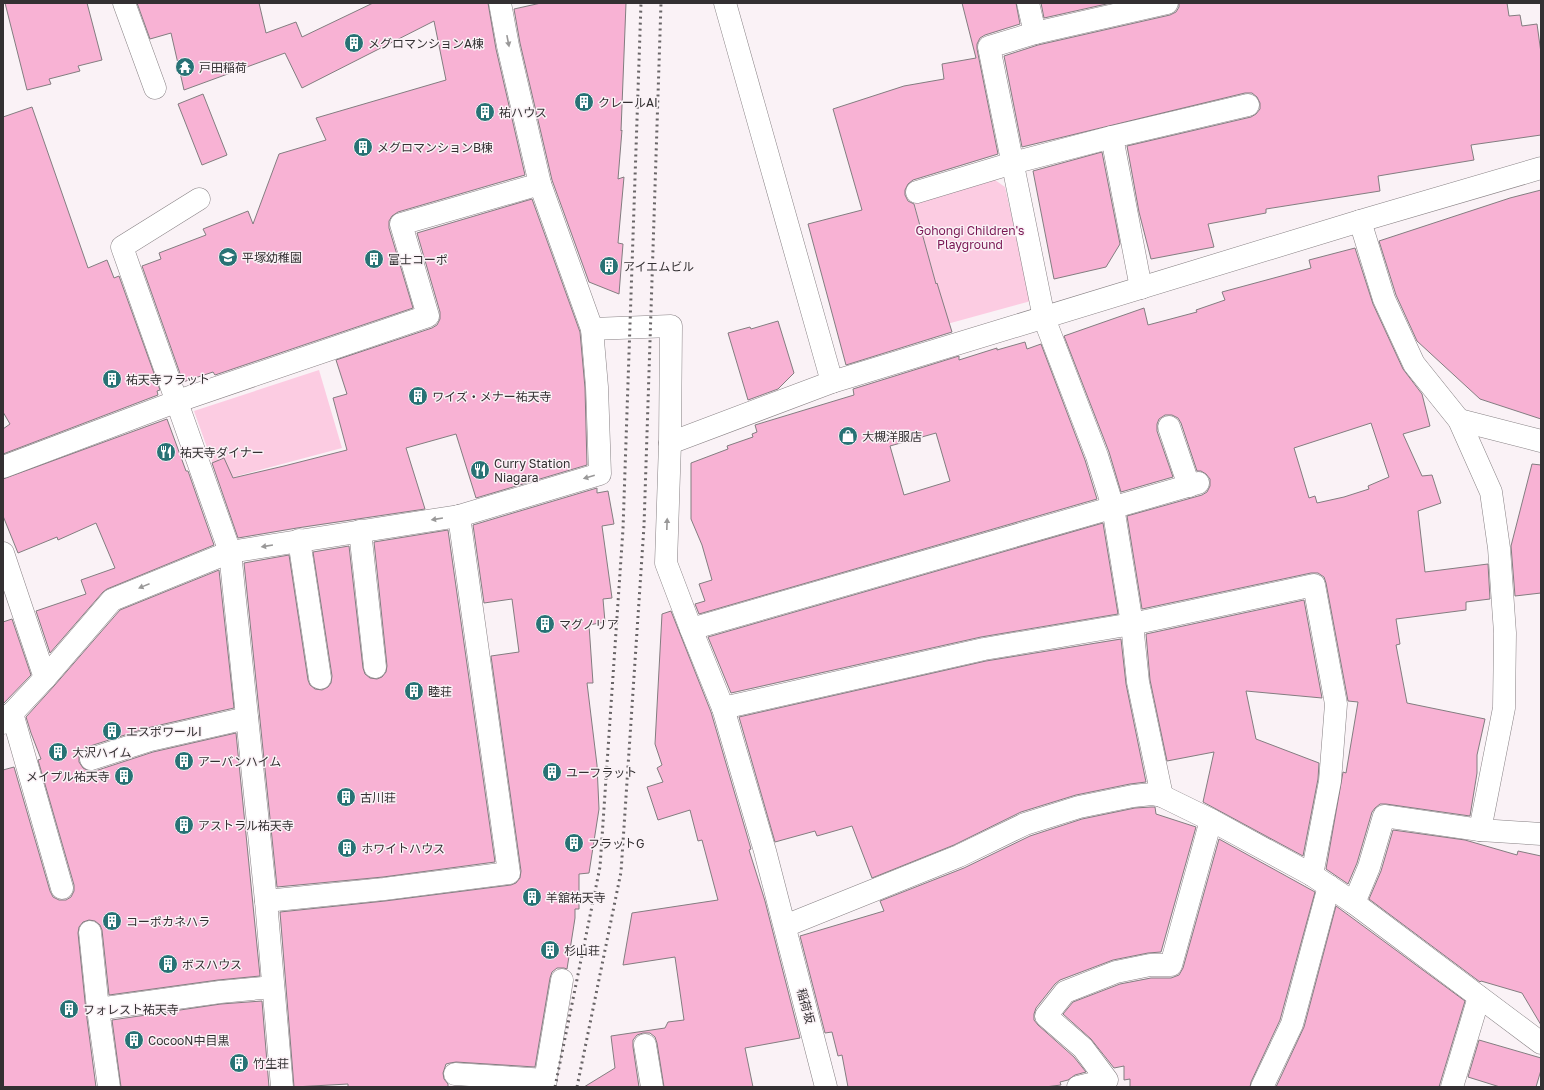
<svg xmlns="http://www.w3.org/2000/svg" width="1544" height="1090" viewBox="0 0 1544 1090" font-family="'Golos Text','Noto Sans JP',sans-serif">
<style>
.green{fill:#fccce2}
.building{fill:#f8b2d4;stroke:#837d80;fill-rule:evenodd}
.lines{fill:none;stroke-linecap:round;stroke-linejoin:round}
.minor-casing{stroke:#888285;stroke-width:23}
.minor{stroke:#fff;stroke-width:22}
.rail{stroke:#686466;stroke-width:3;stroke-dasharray:2 4;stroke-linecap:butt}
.oneway{fill:#999898}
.labels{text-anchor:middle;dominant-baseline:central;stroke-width:3;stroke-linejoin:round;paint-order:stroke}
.poi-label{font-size:12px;fill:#333032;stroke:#faf2f6;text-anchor:start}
.park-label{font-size:12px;fill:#781552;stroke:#faf2f6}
.street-label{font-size:12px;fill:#333032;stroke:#faf2f6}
</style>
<rect width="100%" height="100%" fill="#faf2f6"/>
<!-- green -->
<g class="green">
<polygon points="995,180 1005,187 1031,301 947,324 914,202"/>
<polygon points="319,370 342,448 219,481 194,411"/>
</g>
<!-- building -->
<g class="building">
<polygon points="5,3 87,3 102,60 78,66 80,71 49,79 51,84 27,90"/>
<polygon points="137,3 259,3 266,33 296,22 302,37 373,3 488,3 496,49 525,175 398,212 392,216 389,221 389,228 413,308 215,375 213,372 183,382 142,266 161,259 159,253 206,235 203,229 248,211 253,224 279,154 326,140 316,118 446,80 434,21 302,88 285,53 184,90 171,33 150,39"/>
<polygon points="541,3 626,3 621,131 622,130 618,179 624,177 618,243 623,244 619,294 589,282 552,180 520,43 514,9"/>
<polygon points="962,3 1016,3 1020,24 985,35 980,38 977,44 977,49 998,154 913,180 908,184 905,190 905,195 908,201 914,204 936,284 937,283 952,332 846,365 808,224 862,210 833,109 904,86 944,79 942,64 976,58"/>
<polygon points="1041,3 1111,3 1044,18"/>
<polygon points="1179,3 1507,3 1509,16 1520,15 1522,26 1537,24 1541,53 1541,135 1471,145 1474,160 1378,176 1380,191 1266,209 1266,213 1208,224 1214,247 1151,259 1139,212 1127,146 1251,117 1256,114 1260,109 1260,103 1257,97 1252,93 1245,93 1022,147 1004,56 1038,45 1170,15 1176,12 1179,7"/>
<polygon points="203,94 227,155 202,165 178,104"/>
<polygon points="32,107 88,268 107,260 114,278 119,276 160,390 157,391 158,395 3,454 3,429 10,424 3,412 3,117"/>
<polygon points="1102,152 1120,244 1106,267 1054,279 1033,171"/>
<polygon points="1541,190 1541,419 1480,399 1417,341 1396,295 1379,241 1510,198"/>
<polygon points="532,199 580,332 585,388 587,465 476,498 456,434 406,448 425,509 297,528 238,538 212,463 224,458 233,478 284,466 347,450 333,398 347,394 336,360 432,328 437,325 440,319 440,312 417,233"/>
<path d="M1355 248 1373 304 1403 369 1422 394 1430 426 1403 434 1422 476 1432 475 1441 503 1418 511 1425 572 1488 564 1490 599 1466 602V610L1396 619 1400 644 1396 645 1407 703 1485 719 1477 755V773L1470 816 1386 804H1380L1375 808 1372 812 1357 863 1348 884 1326 869 1343 772 1346 773 1358 702 1348 701 1326 583 1324 577 1318 573H1311L1142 609 1127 516 1202 495 1207 492 1210 486V479L1206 474 1201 471H1197L1181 423 1178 418 1172 415H1165L1159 419 1157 424V431L1173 477 1121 492 1109 452 1064 336 1144 308 1148 325 1197 312 1196 310 1225 300 1222 292 1311 268 1309 260ZM1371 423 1389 477 1368 486 1369 489 1344 497 1317 503 1315 496 1309 498 1294 448Z"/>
<polygon points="778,321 794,373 778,389 748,400 728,333 750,327 751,329"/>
<path d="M1025 342 1027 349 1041 344 1085 460 1097 499 699 614 695 604 705 601 699 584 712 580 702 545 691 519V463L728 449 727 446 753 437 752 434 757 432 755 425 854 395 853 389 959 356V360L997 348V350ZM936 433 950 481 904 495 890 446Z"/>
<polygon points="167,419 186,471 188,471 214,545 107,589 103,592 50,653 36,611 86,594 81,580 115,568 96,523 58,540 57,537 18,553 3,516 3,479"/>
<polygon points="1532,464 1541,465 1541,593 1515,596 1511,546"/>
<polygon points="597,488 597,493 608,491 614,524 602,526 612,598 603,599 605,622 589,625 593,683 587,683 597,765 599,809 589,873 579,874 579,909 575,909 575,918 567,969 564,968 557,968 552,972 550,978 535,1067 456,1062 450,1063 446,1064 443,1073 444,1079 448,1084 448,1087 348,1087 348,1084 294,1087 280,912 385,901 511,885 516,883 520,878 521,871 491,656 519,652 512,599 484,603 473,525"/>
<polygon points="1103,523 1118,614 981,637 731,693 708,637"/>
<polygon points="448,530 495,862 383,877 277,887 244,563 289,555 308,680 310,685 315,689 322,690 328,687 331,683 332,676 313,552 349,546 363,668 365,674 370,678 377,679 382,677 386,672 387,666 374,542"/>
<polygon points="219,570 234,708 147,728 87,747 82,751 79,756 79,762 83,768 89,771 95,771 153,752 236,733 260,976 218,980 109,995 102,930 100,925 95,921 89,920 83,922 79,927 78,933 86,1011 96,1087 3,1087 3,770 14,767 50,891 53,897 59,900 66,900 71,897 74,891 74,885 38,760 41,759 31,733 26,717 54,686 120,610"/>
<polygon points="1304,600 1322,698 1246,691 1256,739 1319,763 1318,779 1303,856 1203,802 1214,752 1167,761 1150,680 1146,634"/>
<polygon points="671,611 711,712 751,849 749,850 765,901 800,1038 745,1048 753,1087 664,1087 657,1043 655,1037 650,1033 643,1033 637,1035 633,1040 633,1047 639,1087 584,1087 615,1068 611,1036 665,1028 668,1022 684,1020 675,957 623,965 632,913 718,900 702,840 698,841 690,810 658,820 647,787 663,782 657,768 662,765 655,744 662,614"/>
<polygon points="12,619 31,675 3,704 3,622"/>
<polygon points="1121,639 1126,684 1146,782 1130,784 1076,795 1021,812 954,845 872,878 852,826 817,836 815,831 775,842 739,717 986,661"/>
<polygon points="1151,807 1155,807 1156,814 1196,827 1161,952 1148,953 1113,960 1060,980 1055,984 1036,1008 1034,1014 1034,1020 1038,1025 1074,1057 1086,1072 1075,1075 1068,1080 1060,1082 1061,1085 1045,1087 848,1087 842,1055 838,1056 832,1032 825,1033 800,936 884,911 880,901 964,868 1030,836 1082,819 1135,808"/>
<polygon points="1393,830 1465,840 1517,855 1518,851 1541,856 1541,1025 1522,993 1481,981 1480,982 1369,899 1381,871"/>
<polygon points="1219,839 1315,892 1280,1020 1251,1082 1250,1087 1130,1087 1130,1079 1124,1080 1124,1066 1114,1068 1091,1039 1063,1014 1073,1002 1120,984 1151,978 1171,978 1179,975 1183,968"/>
<polygon points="1336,906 1465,1001 1439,1087 1276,1087 1304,1027"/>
<polygon points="262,1001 269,1087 121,1087 112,1020 221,1004"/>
<polygon points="1479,1040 1541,1058 1541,1070 1536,1087 1500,1087 1468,1077"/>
</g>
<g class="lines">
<defs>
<g id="minor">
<polyline points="124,3 155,88"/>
<polyline points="725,3 832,382"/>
<polyline points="1028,3 1035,33"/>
<polyline points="1112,137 1141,288"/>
<polyline points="917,192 1013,163 1112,137 1248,105"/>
<polyline points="199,199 122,247 230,552 266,901 282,1087"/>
<polyline points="1360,221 1384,299 1414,364 1459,420 1491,492 1499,548 1505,633 1504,708 1480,830"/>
<polyline points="592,329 671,326 670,443 666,563 691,629 723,708 765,851 826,1087"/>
<polyline points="1459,420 1541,441"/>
<polyline points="1169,427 1189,486"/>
<polyline points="670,443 832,382 1360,221 1541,168"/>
<polyline points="3,467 178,401 428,316 401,224 540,184"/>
<polyline points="360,531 375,667"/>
<polyline points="299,540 320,678"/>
<polyline points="3,553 45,678"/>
<polyline points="691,629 1198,483"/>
<polyline points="723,708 984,649 1132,624 1314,585 1336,704 1330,781 1312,875"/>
<polyline points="12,713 62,888"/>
<polyline points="3,723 45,678 112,600 230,552 459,516 600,474 597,387 592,329 540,184 508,46 500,3"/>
<polyline points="91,759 150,740 247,718"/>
<polyline points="1162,796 1138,682 1132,624 1113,507 1097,456 1044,318 989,47 1035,33 1167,3"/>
<polyline points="266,901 384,889 509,873 459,516"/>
<polyline points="1354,903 1369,867 1384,816 1480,830 1541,834"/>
<polyline points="785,926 959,856 1025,824 1079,807 1133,796 1152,794 1162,796 1211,820 1312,875 1354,903 1541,1043"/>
<polyline points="90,932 98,1009"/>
<polyline points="645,1045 652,1087"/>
<polyline points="455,1074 546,1080"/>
<polyline points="109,1087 98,1009 220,992 273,987"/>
<polyline points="544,1087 562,980"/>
<polyline points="1078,1087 1107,1080 1083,1048 1046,1016 1065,992 1116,972 1150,965 1171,965 1211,820"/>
<polyline points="1262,1087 1292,1024 1329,886"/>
<polyline points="1452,1087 1479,997"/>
</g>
</defs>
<!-- minor casing -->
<use href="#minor" class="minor-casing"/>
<!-- minor -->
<use href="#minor" class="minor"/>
<!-- rail -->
<g class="rail">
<polyline points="555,1087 600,867 623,529 641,3"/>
<polyline points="577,1087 621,872 644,526 661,3"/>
</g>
</g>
<!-- one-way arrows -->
<defs><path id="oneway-solid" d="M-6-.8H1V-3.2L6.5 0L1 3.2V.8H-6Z"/></defs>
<g class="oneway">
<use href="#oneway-solid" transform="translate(508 41) rotate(79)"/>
<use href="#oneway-solid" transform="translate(589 477) rotate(164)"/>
<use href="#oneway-solid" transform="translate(437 519) rotate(171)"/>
<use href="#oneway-solid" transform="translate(667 524) rotate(-88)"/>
<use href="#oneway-solid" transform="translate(267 546) rotate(171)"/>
<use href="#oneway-solid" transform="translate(144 586) rotate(158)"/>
</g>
<!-- icons -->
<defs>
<symbol id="building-disc" viewBox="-11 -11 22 22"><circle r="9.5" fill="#287275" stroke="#faf2f6"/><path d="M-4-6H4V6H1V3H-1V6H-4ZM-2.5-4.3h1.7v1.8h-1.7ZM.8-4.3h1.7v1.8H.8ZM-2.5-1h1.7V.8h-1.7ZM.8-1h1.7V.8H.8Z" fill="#fff"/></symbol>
<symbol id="temple-disc" viewBox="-11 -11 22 22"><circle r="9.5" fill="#287275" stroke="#faf2f6"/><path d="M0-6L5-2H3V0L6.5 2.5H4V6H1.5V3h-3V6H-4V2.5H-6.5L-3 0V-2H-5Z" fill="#fff"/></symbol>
<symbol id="school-disc" viewBox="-11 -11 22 22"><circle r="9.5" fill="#287275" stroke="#faf2f6"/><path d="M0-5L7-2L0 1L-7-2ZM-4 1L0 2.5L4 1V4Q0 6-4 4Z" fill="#fff"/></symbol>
<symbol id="shop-disc" viewBox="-11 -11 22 22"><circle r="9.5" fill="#287275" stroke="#faf2f6"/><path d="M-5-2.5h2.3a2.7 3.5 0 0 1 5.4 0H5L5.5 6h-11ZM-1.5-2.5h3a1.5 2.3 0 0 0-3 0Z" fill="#fff"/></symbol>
<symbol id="restaurant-disc" viewBox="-11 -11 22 22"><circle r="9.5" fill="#287275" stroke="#faf2f6"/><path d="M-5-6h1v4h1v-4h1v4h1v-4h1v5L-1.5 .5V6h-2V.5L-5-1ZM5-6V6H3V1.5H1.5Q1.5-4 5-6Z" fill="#fff"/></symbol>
</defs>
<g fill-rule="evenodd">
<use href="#building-disc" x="343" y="32" width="22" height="22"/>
<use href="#temple-disc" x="174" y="56" width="22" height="22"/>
<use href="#building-disc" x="573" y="91" width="22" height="22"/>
<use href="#building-disc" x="474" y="101" width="22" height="22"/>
<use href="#building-disc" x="352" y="136" width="22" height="22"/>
<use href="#school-disc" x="217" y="246" width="22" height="22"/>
<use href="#building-disc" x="363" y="248" width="22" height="22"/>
<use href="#building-disc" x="598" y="255" width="22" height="22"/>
<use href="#building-disc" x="101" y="368" width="22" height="22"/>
<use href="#building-disc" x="407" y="385" width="22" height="22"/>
<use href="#shop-disc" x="837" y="425" width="22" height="22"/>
<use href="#restaurant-disc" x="155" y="441" width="22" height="22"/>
<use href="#restaurant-disc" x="469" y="459" width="22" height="22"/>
<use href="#building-disc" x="534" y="613" width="22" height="22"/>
<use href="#building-disc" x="403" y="680" width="22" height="22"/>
<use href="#building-disc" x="101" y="720" width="22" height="22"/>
<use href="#building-disc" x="47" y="741" width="22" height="22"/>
<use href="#building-disc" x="173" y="750" width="22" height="22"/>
<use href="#building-disc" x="541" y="761" width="22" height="22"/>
<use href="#building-disc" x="113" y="765" width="22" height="22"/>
<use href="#building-disc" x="335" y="786" width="22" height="22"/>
<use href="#building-disc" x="173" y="814" width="22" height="22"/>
<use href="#building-disc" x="563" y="832" width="22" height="22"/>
<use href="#building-disc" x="336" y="837" width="22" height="22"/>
<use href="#building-disc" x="521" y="886" width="22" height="22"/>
<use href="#building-disc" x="101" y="910" width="22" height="22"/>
<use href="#building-disc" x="539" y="939" width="22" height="22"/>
<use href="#building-disc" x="157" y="953" width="22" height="22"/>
<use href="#building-disc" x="58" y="998" width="22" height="22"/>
<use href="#building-disc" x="123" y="1029" width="22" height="22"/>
<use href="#building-disc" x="228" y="1052" width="22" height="22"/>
</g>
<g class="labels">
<!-- poi labels -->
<g class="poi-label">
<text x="368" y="43">メグロマンションA棟</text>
<text x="199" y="67">戸田稲荷</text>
<text x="598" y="102">クレールAI</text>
<text x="499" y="112">祐ハウス</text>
<text x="377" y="147">メグロマンションB棟</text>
<text x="242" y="257">平塚幼稚園</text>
<text x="388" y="259">富士コーポ</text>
<text x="623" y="266">アイエムビル</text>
<text x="126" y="379">祐天寺フラット</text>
<text x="432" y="396">ワイズ・メナー祐天寺</text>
<text x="862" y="436">大槻洋服店</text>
<text x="180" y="452">祐天寺ダイナー</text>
<text x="494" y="463">Curry Station<tspan x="494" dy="14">Niagara</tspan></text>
<text x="559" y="624">マグノリア</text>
<text x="428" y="691">睦荘</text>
<text x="126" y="731">エスポワールI</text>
<text x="72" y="752">大沢ハイム</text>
<text x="198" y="761">アーバンハイム</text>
<text x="566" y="772">ユーフラット</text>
<text x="110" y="776" text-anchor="end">メイプル祐天寺</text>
<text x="360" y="797">古川荘</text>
<text x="198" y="825">アストラル祐天寺</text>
<text x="588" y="843">フラットG</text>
<text x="361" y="848">ホワイトハウス</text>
<text x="546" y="897">羊舘祐天寺</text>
<text x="126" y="921">コーポカネハラ</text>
<text x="564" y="950">杉山荘</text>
<text x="182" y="964">ボスハウス</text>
<text x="83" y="1009">フォレスト祐天寺</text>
<text x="148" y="1040">CocooN中目黒</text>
<text x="253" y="1063">竹生荘</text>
</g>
<!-- park labels -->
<g class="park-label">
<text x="970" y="230">Gohongi Children's<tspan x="970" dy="14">Playground</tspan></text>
</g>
<!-- street labels -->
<g class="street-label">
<text transform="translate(806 1006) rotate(75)">稲荷坂</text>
</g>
</g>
<!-- border -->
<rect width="1544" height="1090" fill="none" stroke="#333032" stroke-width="8"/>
</svg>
